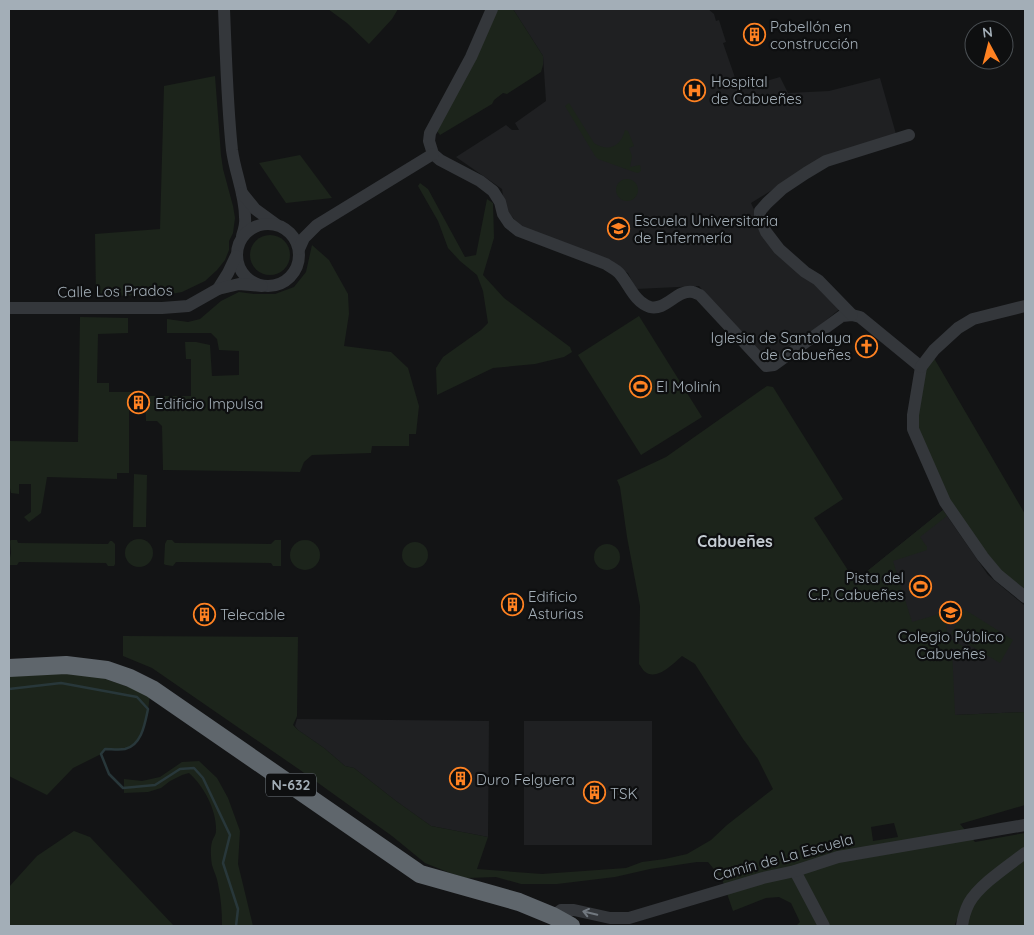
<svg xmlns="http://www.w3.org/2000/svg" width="1034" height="935" viewBox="0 0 1034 935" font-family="Quicksand,sans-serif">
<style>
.built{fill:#1f2022}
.green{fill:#1c241b;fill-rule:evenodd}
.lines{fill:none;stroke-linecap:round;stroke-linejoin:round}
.stream{stroke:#28373a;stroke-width:2.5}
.minor{stroke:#34373b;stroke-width:12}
.highway{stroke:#5f666c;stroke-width:18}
.oneway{stroke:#71787f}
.labels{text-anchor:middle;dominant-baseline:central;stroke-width:4.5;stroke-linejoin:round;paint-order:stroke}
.shield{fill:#0e0f10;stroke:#767e85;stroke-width:1}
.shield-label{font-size:14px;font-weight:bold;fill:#a3aeb7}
.poi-label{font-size:15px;fill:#a3aeb7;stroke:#0e0f10;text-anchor:start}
.street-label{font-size:15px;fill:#a3aeb7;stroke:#0e0f10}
.neighbourhood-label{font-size:16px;font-weight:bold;fill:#c5ccd3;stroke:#0e0f10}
</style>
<rect width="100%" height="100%" fill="#131415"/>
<!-- built -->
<g class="built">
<polygon points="513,9 708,9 714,14 716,21 719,20 726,42 723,43 739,89 780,77 788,93 829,91 880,78 896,134 782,184 751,203 768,240 841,308 776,361 768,363 699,286 636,289 628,273 574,247 522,228 505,209 502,189 456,157 506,125 512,130 519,130 515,123 546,101 543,56"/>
<polygon points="943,510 988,575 1024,605 1025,607 1025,712 955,715 879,618 855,581"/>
<polygon points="297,719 489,721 488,837 431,826 396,801 354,768 345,766 324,748 298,730 295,726"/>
<rect x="524" y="721" width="128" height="124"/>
</g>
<!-- green -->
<g class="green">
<polygon points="328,9 398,9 392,19 369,44 347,23"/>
<polygon points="497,9 513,9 543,56 543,65 541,72 507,94 503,93 494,100 492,104 440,135 437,131"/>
<polygon points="215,76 221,155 223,169 233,206 235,218 233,233 229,241 229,250 225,260 217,270 205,281 182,292 166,295 96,296 95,234 160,229 164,86"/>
<path d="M569 103 594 143C608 152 621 147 625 130L628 131 634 146 629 148 632 156 630 167 640 165 641 171 638 173 634 172 598 159 595 156 565 106Z"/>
<polygon points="300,155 332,198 286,203 259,163"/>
<circle cx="627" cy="190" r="11"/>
<polygon points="420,183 428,189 465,257 476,255 487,199 493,203 494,238 483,275 504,298 570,347 572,352 564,357 535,364 493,368 437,395 436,368 443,357 481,330 488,323 483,291 477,275 460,261 448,248 438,221 418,186"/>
<circle cx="270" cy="255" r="20"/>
<polygon points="312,245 329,260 348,294 349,314 344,346 391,352 408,368 419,406 416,434 409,434 409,446 372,446 371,453 312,455 304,462 300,472 163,470 162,426 157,421 146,421 145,396 191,396 191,359 186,359 185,342 196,342 210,345 212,376 239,375 239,351 219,350 217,339 211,333 167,333 167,319 188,322 200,319 221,301 239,292 254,294 275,294 294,287 306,272"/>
<polygon points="639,316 702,417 641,455 578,355"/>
<polygon points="80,317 128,318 128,333 98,334 97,383 109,383 109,392 133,392 133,410 129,410 129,473 117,473 117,479 47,477 41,513 29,522 24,517 31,512 31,484 19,484 19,494 11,493 9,483 9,441 78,442"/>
<polygon points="931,353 1025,514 1025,597 1018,591 945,502 913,415"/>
<path d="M767 386 773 387 843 499 814 518 855 581 943 510 947 516 920 537 927 547V550L893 561 912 622 946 612 947 637 981 657 979 659 952 648 955 715 1025 712V805L960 824 975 842 1025 833V849L965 903 955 924V926H796L800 922 791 903 779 897 766 898 733 911 722 879 708 862H697L650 869 615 877 557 884H521L496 877 466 878 450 873 425 863 392 836 300 770 152 668 123 656V636L298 637 297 716 293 725 298 730 324 748 345 766 354 768 396 801 431 826 488 837 477 869 542 874 626 868 642 862 665 859 687 854 711 840 727 825 773 789 758 759 743 739 695 664 682 656C673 664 656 682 644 671 642 669 641 666 639 664L640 606 627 537 620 487 617 480 666 457ZM894 823 898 837 873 841 871 827Z"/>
<polygon points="134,474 147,475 146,527 133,527"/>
<circle cx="139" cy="553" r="14"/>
<circle cx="305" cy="555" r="15"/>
<polygon points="11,540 17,540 18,543 108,544 110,541 112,541 115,544 115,564 114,566 108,566 106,563 19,562 17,565 10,565 9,562 11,553 10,541"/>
<polygon points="167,540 172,540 175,543 271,544 275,540 281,540 281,566 273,566 271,563 176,562 173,566 166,565 164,564 165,544"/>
<circle cx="415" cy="555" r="13"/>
<circle cx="607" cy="557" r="13"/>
<polygon points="964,609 1013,640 1000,663 951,634"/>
<path d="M48 672 96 676 150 694C148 711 146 744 125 749 119 750 111 749 105 749L101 754 73 768 47 795 9 776V676Z"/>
<path d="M199 761 217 778 228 798 240 831 238 864 253 926H222C222 912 221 898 218 884 217 877 214 872 212 865 211 859 210 849 212 842 213 838 216 835 216 831 217 811 204 786 189 773L182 775 170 781 161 788 148 792 124 793V779L142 781 160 777 182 762Z"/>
<polygon points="74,831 90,837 174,926 9,926 9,887 37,856"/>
<polygon points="1025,860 1025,926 966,926 972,903 1009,870"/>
</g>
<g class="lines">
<!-- stream -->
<path class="stream" d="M9 689 61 683 137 697 148 709C145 723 142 745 125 749 119 750 111 749 105 749L101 754 109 774 123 788 155 785 180 769 194 768 203 778 230 835 223 863 238 909 236 926"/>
<!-- minor -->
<g class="minor">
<path d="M224 9C226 56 227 103 232 150 235 173 245 194 245 217 246 224 244 230 242 236"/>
<path d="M492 9 471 57 430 133 429 141 433 154 440 160 480 181 493 191 500 202 503 214 509 223 519 231 606 264C610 267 615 269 619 273 629 284 634 302 650 307 666 311 677 289 693 292 694 292 699 295 700 295L766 366 774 365 842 316 852 315 860 317 921 367"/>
<polyline points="242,193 255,209 277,225"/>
<circle cx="268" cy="255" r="31"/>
<polyline points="299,249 304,238 317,225 433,154"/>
<polyline points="218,289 228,273 236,256"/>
<polyline points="9,308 162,308 188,306 218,289 239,284 262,286"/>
<polyline points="852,315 818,280 805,272 779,249 766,232 760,218 760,211 767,203 782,189 806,173 826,161 909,135"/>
<polyline points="921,367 913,415 913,429 945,502 983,557 998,575 1025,597"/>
<polyline points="921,367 934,350 958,328 973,319 1025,306"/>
<polyline points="795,871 824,926"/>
<polyline points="553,916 561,910 574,910 610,918 629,918 763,878 795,871 838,857 1025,825"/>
<path d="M962 926C963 918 965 911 969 903 979 885 1008 866 1025 853"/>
</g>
<!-- highway -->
<polyline class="highway" points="9,668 66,665 107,670 130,678 152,689 420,874 519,902 553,916 571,926"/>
</g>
<!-- one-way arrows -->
<defs><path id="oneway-shaft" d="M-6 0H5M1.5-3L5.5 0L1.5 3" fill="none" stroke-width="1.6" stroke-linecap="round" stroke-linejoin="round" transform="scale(1.25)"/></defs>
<use class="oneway" href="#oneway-shaft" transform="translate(590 913) rotate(-167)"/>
<!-- icons -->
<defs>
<symbol id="building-ring" viewBox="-11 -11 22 22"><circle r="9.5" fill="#0e0f10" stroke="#ff8222" stroke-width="1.5"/><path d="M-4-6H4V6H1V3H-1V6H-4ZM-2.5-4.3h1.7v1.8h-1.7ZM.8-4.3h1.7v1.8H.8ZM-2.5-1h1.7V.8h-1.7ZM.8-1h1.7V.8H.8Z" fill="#ff8222"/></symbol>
<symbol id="hospital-ring" viewBox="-11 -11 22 22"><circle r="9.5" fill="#0e0f10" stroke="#ff8222" stroke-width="1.5"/><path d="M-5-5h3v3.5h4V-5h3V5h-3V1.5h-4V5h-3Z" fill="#ff8222"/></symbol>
<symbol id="university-ring" viewBox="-11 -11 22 22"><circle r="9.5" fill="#0e0f10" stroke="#ff8222" stroke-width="1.5"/><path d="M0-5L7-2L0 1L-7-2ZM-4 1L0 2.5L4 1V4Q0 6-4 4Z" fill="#ff8222"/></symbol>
<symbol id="church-ring" viewBox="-11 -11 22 22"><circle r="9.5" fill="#0e0f10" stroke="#ff8222" stroke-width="1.5"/><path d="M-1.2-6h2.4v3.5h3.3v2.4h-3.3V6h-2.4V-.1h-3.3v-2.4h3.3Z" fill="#ff8222"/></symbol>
<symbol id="stadium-ring" viewBox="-11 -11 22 22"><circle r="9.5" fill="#0e0f10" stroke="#ff8222" stroke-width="1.5"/><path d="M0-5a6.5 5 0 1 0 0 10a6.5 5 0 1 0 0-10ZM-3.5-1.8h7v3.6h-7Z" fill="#ff8222"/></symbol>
<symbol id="school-ring" viewBox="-11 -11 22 22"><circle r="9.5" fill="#0e0f10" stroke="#ff8222" stroke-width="1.5"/><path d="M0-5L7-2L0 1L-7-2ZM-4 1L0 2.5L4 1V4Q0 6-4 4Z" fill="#ff8222"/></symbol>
</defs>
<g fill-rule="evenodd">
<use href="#building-ring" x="742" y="22" width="25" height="25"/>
<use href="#hospital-ring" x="682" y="78" width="25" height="25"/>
<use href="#university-ring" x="606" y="216" width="25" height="25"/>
<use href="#church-ring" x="854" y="334" width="25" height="25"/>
<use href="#stadium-ring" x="628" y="374" width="25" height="25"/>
<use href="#building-ring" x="126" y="390" width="25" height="25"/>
<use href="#stadium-ring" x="908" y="574" width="25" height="25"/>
<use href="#building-ring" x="500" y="592" width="25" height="25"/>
<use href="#school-ring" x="938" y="600" width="25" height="25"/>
<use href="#building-ring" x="192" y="602" width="25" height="25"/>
<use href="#building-ring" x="448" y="766" width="25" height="25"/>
<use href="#building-ring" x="582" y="780" width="25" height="25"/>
</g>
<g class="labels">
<!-- shield labels -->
<rect class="shield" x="266" y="773.5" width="50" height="23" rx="4"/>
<g class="shield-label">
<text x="291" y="785">N-632</text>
</g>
<!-- poi labels -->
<g class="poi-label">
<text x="770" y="26">Pabellón en<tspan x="770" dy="17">construcción</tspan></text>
<text x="711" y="81">Hospital<tspan x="711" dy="17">de Cabueñes</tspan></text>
<text x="634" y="220">Escuela Universitaria<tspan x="634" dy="17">de Enfermería</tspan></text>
<text x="851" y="337" text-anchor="end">Iglesia de Santolaya<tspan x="851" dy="17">de Cabueñes</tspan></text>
<text x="656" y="386">El Molinín</text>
<text x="155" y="403">Edificio Impulsa</text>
<text x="904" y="577" text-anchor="end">Pista del<tspan x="904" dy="17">C.P. Cabueñes</tspan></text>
<text x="528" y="596">Edificio<tspan x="528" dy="17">Asturias</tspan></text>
<text x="220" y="614">Telecable</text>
<text x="951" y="636" text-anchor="middle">Colegio Público<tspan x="951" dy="17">Cabueñes</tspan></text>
<text x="476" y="779">Duro Felguera</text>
<text x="610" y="793">TSK</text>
</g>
<!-- street labels -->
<g class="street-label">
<text transform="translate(115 291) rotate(-1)">Calle Los Prados</text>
<text transform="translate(783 857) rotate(-15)">Camín de La Escuela</text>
</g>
<!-- neighbourhood labels -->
<g class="neighbourhood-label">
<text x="735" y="541">Cabueñes</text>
</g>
</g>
<!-- border -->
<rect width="1034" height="935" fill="none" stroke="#a3aeb7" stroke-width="20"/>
<!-- north arrow -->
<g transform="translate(989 45) rotate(353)"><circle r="24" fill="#0e0f10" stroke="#4a4f53"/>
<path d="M0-4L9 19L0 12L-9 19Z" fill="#ff8222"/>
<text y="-8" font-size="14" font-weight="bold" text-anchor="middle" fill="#a3aeb7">N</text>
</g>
</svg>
